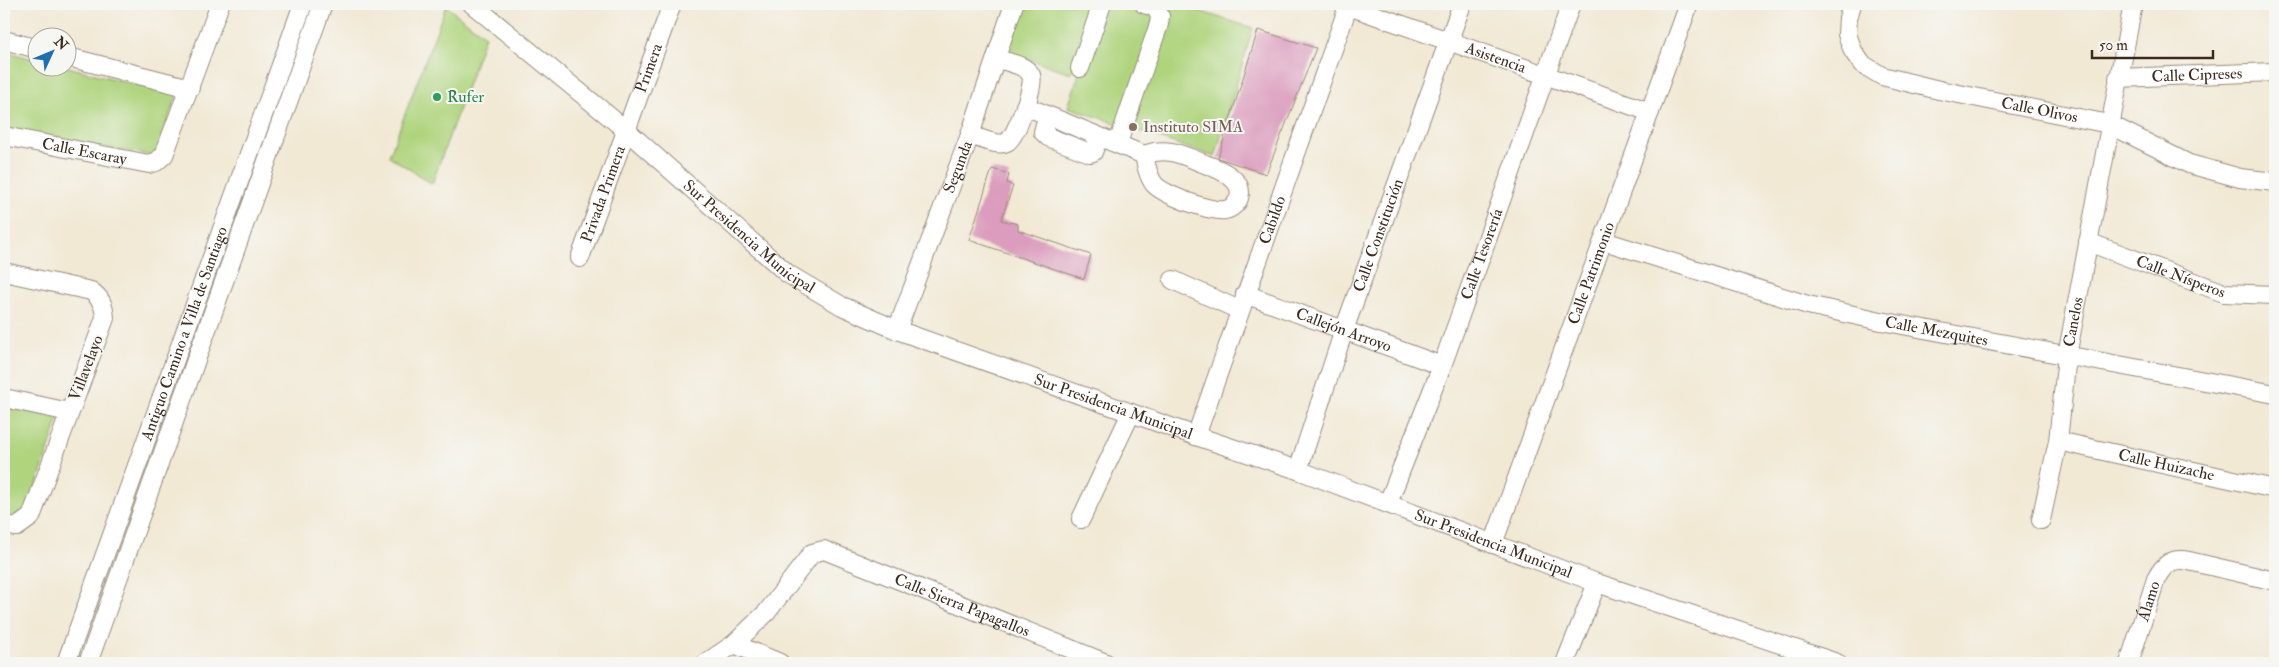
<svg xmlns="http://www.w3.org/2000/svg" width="2279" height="667" viewBox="0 0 2279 667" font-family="'IM FELL Double Pica',serif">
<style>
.green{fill:#afd47d;stroke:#757f4e}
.building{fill:#db9cbe}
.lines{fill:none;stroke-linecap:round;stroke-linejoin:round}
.minor-casing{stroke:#968a7a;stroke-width:20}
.minor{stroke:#fff;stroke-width:18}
.leisure-dot{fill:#2e9e5b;stroke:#f6f6f2;stroke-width:2}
.education-dot{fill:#8d6e63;stroke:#f6f6f2;stroke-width:2}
.labels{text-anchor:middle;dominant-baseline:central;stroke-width:4;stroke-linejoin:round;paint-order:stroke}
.street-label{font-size:16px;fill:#3b2a1e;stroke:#f6f6f2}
.leisure-label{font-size:16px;fill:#27864d;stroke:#f6f6f2;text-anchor:start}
.education-label{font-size:16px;fill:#785e54;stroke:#f6f6f2;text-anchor:start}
</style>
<rect width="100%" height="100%" fill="#f6f6f2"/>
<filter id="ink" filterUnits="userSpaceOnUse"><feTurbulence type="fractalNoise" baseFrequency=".02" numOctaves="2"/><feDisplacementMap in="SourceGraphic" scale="10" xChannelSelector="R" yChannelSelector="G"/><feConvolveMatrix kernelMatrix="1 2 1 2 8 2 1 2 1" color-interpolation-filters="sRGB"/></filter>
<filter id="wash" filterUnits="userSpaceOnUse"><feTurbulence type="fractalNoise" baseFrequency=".0096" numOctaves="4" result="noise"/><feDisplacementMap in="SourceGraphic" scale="20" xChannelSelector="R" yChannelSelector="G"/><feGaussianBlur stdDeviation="1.12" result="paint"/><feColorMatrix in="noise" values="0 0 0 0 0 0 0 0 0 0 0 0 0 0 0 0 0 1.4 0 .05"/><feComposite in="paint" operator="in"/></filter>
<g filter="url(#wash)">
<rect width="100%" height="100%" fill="#f2e9d5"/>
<!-- green -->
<g class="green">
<polygon points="1024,4 1095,4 1071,73 1006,52"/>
<polygon points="1102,4 1176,4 1253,28 1215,157 1068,107"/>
<polygon points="446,6 485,36 432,184 389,156"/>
<polygon points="4,51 37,60 38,68 68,67 177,95 155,156 4,129"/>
<polygon points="4,406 59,418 25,520 12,519 4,514"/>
</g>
<g id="blocks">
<!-- building -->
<g class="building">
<polygon points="1258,30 1316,48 1266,174 1218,158"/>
<polygon points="992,169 1009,174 1007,183 1013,186 1001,220 1018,224 1018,230 1091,255 1084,279 969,240"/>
</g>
</g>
</g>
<g filter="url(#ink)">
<use href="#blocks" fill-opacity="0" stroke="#968a7a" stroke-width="1"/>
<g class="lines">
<defs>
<g id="minor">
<path id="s1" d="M472 4 627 131 788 274 842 306 897 330 1196 436 1298 470 1597 583 1837 663"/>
<path id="s2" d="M1343 4 1650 112"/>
<path id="s3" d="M1852 4 1848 18 1847 34 1853 51 1862 64 1882 76 1939 90 2109 124 2189 164 2240 178 2275 182"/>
<polyline points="4,40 38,49"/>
<polyline points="68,57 190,88"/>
<polyline points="1080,68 1102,4"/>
<path id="s4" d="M2118 78 2275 72"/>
<path d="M1025 106 1144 155C1168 146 1182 155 1205 164 1219 169 1245 179 1239 198 1237 204 1231 209 1225 210 1210 212 1164 195 1154 184 1148 176 1146 165 1144 155"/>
<polyline points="1047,117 1043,132 1048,137 1090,153 1093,152 1099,137"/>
<path d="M970 135C980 138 998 147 1007 142 1016 137 1036 83 1031 75 1026 65 1007 62 997 59"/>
<path id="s5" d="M4 136 149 164 156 162 164 155 220 4"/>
<polyline points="1118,143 1159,24 1160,16 1155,7 1144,4"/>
<path id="s6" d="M1604 241 1808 305 1881 321 2275 394"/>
<path id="s7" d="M2088 242 2224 293 2275 295"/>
<path id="s8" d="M580 258 672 4"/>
<path d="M4 272 91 291C101 298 104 305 105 318L31 517 17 527 4 525"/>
<polyline points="1173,280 1239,310"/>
<path id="s9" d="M1245 294 1442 366"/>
<path id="s10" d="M897 330 970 135 1014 4"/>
<polyline points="4,398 69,412"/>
<path id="s11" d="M1196 436 1349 4"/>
<path id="s12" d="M2058 441 2275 489"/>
<path id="s13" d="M1298 470 1344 330 1462 4"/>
<path id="s14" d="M1388 503 1442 366 1571 4"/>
<polyline points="1081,519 1131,413"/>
<path id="s15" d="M2041 520 2058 441 2067 356 2133 4"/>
<path id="s16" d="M1493 544 1689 4"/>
<polyline points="734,644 780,663"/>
<path id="s17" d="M66 663 303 4"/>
<polyline points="88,663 323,4"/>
<path id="s18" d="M706 663 734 644 767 612 812 553 824 550 1106 663"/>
<polyline points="1565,663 1597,583"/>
<path id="s19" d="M2129 663 2156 579C2164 564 2172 557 2189 561L2275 581"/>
</g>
</defs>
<!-- minor casing -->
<use href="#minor" class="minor-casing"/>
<!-- minor -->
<use href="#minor" class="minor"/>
</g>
</g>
<!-- markers -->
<circle class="leisure-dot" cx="437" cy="97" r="5"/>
<circle class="education-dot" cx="1133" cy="127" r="5"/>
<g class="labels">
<!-- street labels -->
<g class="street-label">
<text stroke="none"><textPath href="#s2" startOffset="162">Asistencia</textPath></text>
<text stroke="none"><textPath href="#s8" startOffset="202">Primera</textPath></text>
<text stroke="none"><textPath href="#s4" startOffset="79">Calle Cipreses</textPath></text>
<text stroke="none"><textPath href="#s3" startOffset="249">Calle Olivos</textPath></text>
<text stroke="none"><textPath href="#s5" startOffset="82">Calle Escaray</textPath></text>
<text stroke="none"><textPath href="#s10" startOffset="174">Segunda</textPath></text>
<text stroke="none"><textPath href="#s8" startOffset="68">Privada Primera</textPath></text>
<text stroke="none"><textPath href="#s11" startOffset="229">Cabildo</textPath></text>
<text stroke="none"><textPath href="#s1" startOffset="362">Sur Presidencia Municipal</textPath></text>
<text stroke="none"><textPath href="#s13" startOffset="248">Calle Constitución</textPath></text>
<text stroke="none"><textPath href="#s14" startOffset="266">Calle Tesorería</textPath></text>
<text stroke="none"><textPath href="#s16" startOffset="288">Calle Patrimonio</textPath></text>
<text stroke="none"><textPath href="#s7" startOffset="99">Calle Nísperos</textPath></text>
<text stroke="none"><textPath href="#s15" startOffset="201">Canelos</textPath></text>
<text stroke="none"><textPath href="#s9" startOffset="105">Callejón Arroyo</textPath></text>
<text stroke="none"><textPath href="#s6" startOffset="345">Calle Mezquites</textPath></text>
<text stroke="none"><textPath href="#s17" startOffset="350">Antiguo Camino a Villa de Santiago</textPath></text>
<text transform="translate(86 368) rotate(-69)">Villavelayo</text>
<text stroke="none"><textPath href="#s1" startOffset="768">Sur Presidencia Municipal</textPath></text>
<text stroke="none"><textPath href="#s12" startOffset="111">Calle Huizache</textPath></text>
<text stroke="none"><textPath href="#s1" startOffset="1172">Sur Presidencia Municipal</textPath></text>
<text stroke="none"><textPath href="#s19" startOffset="65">Álamo</textPath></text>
<text stroke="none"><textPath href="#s18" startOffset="315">Calle Sierra Papagallos</textPath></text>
</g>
<!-- leisure labels -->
<g class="leisure-label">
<text x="447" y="97">Rufer</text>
</g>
<!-- education labels -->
<g class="education-label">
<text x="1143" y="127">Instituto SIMA</text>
</g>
</g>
<!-- margin -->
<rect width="2279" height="667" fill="none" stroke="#f6f6f2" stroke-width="20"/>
<!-- north arrow -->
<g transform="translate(52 52) rotate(46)"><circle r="24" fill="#f6f6f2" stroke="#aba49d"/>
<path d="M0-4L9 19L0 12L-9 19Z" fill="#1f6fb2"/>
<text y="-8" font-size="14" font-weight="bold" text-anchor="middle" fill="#3b2a1e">N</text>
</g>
<!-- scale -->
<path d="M2092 50v8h121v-8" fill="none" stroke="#3b2a1e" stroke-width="2.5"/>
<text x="2099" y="50" font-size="15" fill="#3b2a1e" stroke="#f6f6f2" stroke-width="4" paint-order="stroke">50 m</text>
</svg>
